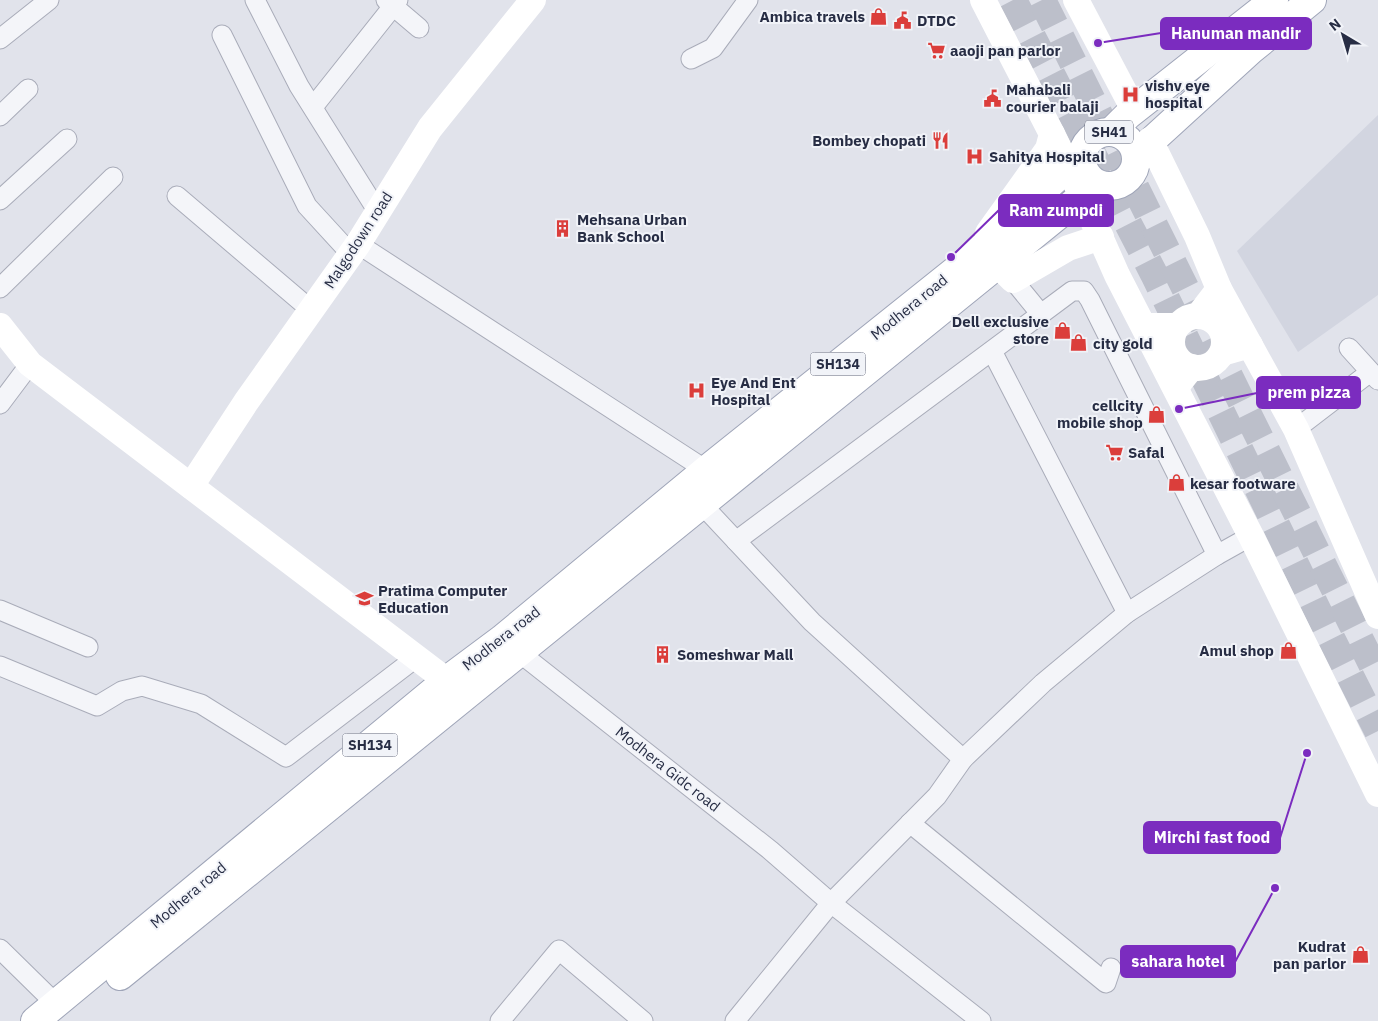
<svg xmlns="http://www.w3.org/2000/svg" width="1378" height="1021" viewBox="0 0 1378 1021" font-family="'IBM Plex Sans',sans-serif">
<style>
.built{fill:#d2d5e0}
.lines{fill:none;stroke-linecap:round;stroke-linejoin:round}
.primary-tunnel{stroke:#bcbfca;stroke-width:28;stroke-dasharray:28 14;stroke-linecap:butt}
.street-casing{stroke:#a9acb9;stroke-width:21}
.primary-casing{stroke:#9fa5b8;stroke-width:30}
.street{stroke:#f4f5f9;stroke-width:19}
.secondary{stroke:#fff;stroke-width:26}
.primary{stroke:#fff;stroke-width:28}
.secondary-bridge{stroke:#fff;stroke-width:26}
.labels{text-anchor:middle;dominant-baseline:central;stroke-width:4;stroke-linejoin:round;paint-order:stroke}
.shield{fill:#f1f3f8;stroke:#64687a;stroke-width:1}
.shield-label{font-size:14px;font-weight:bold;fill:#272d44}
.poi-label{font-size:15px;font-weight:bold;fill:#272d44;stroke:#f1f3f8;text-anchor:start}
.street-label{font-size:15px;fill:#272d44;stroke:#f1f3f8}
.leader{fill:none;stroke:#7b2cbf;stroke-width:2}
.callout-dot{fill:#7b2cbf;stroke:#f1f3f8;stroke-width:2}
.callout{fill:#7b2cbf;stroke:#7b2cbf;stroke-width:2}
.callout-label{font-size:16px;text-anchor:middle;font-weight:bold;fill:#fff}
</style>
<rect width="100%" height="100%" fill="#e1e3eb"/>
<!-- built -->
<polygon class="built" points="1378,115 1378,295 1298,352 1237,251"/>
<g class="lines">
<!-- primary-tunnel -->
<g class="primary-tunnel">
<polyline points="1013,0 1154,274 1327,630 1378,731"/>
<polyline points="1042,0 1378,676"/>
</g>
<defs>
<g id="street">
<polyline points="255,0 299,86 378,212"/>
<polyline points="386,0 419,28"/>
<polyline points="222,35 307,206 351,254"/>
<polyline points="0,39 49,0"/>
<polyline points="691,59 713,48 748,0"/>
<polyline points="313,107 398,0"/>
<polyline points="0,116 28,89"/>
<polyline points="177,196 311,310"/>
<polyline points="0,200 67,139"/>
<polyline points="358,244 706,470"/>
<polyline points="1013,280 1040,313"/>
<polyline points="0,288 113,177"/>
<polyline points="1349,348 1378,380"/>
<polyline points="992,351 1127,613"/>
<polyline points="0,404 30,364"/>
<polyline points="1296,429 1369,373"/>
<polyline points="693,495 812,622 963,759"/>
<polyline points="736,541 1072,291 1084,291 1090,300 1217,555"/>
<polyline points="0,610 88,647"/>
<polyline points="511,646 770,850 831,903 981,1021"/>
<polyline points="0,666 97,706 122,691 142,686 201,704 286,757 417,657"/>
<polyline points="910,823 1106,983 1111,968"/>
<polyline points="0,949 56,1004"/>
<polyline points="500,1021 559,950 643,1021"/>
<polyline points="735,1021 831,903 937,796 963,759 1043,683 1127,613 1217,555 1251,536"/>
</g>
<g id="primary">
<circle cx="1109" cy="159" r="27"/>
<polyline points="1111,132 1128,115 1274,0"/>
<polyline points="1136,155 1251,50 1312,0"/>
<path d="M120 976C442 717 760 454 1082 196L1099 185"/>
<polyline points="35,1021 447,680 502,639 706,470 971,258 1081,155"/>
</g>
</defs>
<!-- street casing -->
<use href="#street" class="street-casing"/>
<!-- primary casing -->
<use href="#primary" class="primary-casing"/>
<!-- street -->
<use href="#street" class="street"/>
<!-- secondary -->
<g class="secondary">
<polyline points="983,0 1052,134 1048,149 988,233"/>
<polyline points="1076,0 1134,110"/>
<polyline points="1052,134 1082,196 1117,275 1251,536 1378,794"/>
<polyline points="1150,140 1197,236 1219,289 1296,429 1378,616"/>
<polyline points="997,264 1013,280 1068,248 1101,237"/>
<polyline points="1199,315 1219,289"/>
<polyline points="0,326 30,364 463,693"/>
<polyline points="1144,326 1177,326"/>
<polyline points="1222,353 1250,345"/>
<polyline points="1176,387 1192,367"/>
<polyline points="191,486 246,402 358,244 430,128 533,0"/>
</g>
<!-- primary -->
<use href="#primary" class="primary"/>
<!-- secondary-bridge -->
<circle class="secondary-bridge" cx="1198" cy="342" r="26"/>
</g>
<!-- icons -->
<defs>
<symbol id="shop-bare" viewBox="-9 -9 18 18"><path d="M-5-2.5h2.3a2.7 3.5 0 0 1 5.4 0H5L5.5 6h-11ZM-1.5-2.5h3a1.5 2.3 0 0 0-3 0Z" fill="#db3e3b" stroke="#f1f3f8" stroke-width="2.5" paint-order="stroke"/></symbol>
<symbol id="civic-bare" viewBox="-9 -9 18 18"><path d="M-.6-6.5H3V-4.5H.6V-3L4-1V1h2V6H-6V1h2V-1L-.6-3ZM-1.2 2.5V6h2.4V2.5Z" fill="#db3e3b" stroke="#f1f3f8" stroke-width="2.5" paint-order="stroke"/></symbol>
<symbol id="supermarket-bare" viewBox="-9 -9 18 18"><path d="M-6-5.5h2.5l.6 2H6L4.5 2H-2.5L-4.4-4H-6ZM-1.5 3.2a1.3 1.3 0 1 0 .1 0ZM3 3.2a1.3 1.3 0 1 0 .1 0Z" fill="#db3e3b" stroke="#f1f3f8" stroke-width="2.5" paint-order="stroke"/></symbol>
<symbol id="hospital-bare" viewBox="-9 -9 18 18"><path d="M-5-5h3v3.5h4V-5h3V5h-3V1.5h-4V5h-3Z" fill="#db3e3b" stroke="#f1f3f8" stroke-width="2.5" paint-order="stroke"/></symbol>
<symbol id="restaurant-bare" viewBox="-9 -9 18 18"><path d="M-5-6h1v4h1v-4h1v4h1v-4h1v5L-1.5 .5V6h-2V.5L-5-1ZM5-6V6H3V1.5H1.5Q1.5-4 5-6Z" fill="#db3e3b" stroke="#f1f3f8" stroke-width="2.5" paint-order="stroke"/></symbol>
<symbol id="building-bare" viewBox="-9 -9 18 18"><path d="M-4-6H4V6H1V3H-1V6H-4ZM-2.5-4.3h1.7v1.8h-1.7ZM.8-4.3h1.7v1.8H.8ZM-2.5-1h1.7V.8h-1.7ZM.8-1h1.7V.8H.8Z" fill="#db3e3b" stroke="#f1f3f8" stroke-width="2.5" paint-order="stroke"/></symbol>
<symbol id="school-bare" viewBox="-9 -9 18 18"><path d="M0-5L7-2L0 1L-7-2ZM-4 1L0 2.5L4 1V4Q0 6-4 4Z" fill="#db3e3b" stroke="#f1f3f8" stroke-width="2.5" paint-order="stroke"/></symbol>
</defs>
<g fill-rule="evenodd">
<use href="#shop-bare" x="866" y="4" width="25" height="25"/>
<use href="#civic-bare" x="890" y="8" width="25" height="25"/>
<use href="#supermarket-bare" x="924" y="38" width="25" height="25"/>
<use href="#hospital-bare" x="1118" y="82" width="25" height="25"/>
<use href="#civic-bare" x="980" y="86" width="25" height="25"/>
<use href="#restaurant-bare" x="928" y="128" width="25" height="25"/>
<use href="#hospital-bare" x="962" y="144" width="25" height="25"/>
<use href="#building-bare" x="550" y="216" width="25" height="25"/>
<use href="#shop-bare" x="1050" y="318" width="25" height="25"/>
<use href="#shop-bare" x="1066" y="330" width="25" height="25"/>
<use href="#hospital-bare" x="684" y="378" width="25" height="25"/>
<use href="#shop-bare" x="1144" y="402" width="25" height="25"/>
<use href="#supermarket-bare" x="1102" y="440" width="25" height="25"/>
<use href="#shop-bare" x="1164" y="470" width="25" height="25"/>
<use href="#school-bare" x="352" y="586" width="25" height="25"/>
<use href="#shop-bare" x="1276" y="638" width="25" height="25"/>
<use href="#building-bare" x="650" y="642" width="25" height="25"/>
<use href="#shop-bare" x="1348" y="942" width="25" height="25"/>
</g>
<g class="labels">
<!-- shield labels -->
<g class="shield">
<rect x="1085" y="120.5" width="48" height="23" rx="4"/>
<rect x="810.5" y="352.5" width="55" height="23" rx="4"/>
<rect x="342.5" y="733.5" width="55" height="23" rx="4"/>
</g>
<g class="shield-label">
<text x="1109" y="132">SH41</text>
<text x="838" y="364">SH134</text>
<text x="370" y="745">SH134</text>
</g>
<!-- poi labels -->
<g class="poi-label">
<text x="865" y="16" text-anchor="end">Ambica travels</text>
<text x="917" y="20">DTDC</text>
<text x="950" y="50">aaoji pan parlor</text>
<text x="1145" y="85">vishv eye<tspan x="1145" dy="17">hospital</tspan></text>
<text x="1006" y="89">Mahabali<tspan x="1006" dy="17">courier balaji</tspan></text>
<text x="926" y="140" text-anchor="end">Bombey chopati</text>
<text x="989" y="156">Sahitya Hospital</text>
<text x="577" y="219">Mehsana Urban<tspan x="577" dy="17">Bank School</tspan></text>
<text x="1049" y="321" text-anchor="end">Dell exclusive<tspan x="1049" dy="17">store</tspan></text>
<text x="1093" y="343">city gold</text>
<text x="711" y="382">Eye And Ent<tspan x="711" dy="17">Hospital</tspan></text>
<text x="1143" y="405" text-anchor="end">cellcity<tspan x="1143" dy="17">mobile shop</tspan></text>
<text x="1128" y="452">Safal</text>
<text x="1190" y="483">kesar footware</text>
<text x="378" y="590">Pratima Computer<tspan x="378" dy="17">Education</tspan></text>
<text x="1274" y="650" text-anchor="end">Amul shop</text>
<text x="677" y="654">Someshwar Mall</text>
<text x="1346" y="946" text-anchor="end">Kudrat<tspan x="1346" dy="17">pan parlor</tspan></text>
</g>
<!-- street labels -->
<g class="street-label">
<text transform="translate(358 240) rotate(-57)">Malgodown road</text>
<text transform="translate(909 307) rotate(-39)">Modhera road</text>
<text transform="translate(501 638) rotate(-38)">Modhera road</text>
<text transform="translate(668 769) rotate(38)">Modhera Gidc road</text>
<text transform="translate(188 895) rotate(-40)">Modhera road</text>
</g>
</g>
<!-- callouts -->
<path class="leader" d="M1098 43L1161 33M951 257L999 210M1179 409L1257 393M1307 753L1280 838M1275 888L1235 962"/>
<g class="callout-dot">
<circle cx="1098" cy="43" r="5"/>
<circle cx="951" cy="257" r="5"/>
<circle cx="1179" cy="409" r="5"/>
<circle cx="1307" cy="753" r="5"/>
<circle cx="1275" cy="888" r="5"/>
</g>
<g class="callout">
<rect x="1161" y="18" width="150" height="31" rx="5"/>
<rect x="999" y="195" width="114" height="31" rx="5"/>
<rect x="1257" y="377" width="103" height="31" rx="5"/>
<rect x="1144" y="822" width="136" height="31" rx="5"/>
<rect x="1121" y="946" width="114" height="31" rx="5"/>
</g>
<g class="callout-label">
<text x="1236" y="39">Hanuman mandir</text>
<text x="1056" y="216">Ram zumpdi</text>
<text x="1309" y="398">prem pizza</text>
<text x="1212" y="843">Mirchi fast food</text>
<text x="1178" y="967">sahara hotel</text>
</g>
<!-- north arrow -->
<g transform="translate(1343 35) rotate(322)" stroke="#f1f3f8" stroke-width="4" paint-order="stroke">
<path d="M0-4L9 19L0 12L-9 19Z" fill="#272d44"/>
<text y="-8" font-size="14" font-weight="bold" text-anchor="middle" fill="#272d44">N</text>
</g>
</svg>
